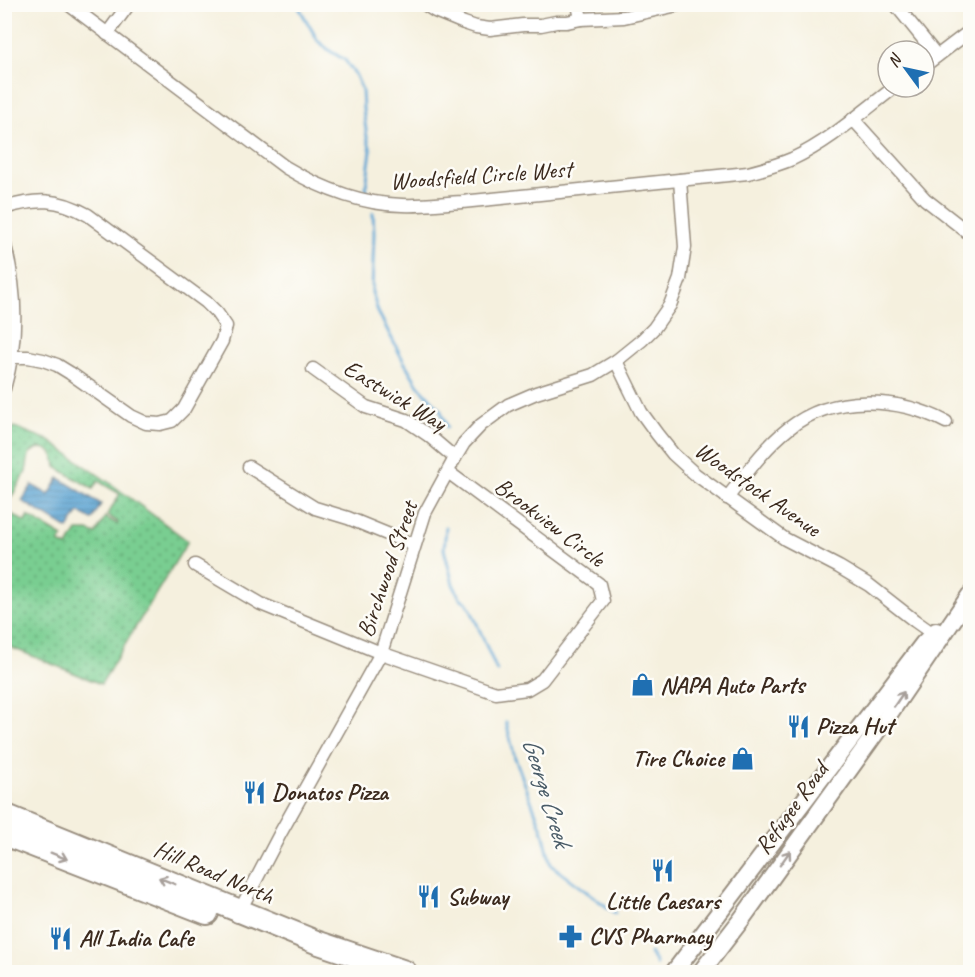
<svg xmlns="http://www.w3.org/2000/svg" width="975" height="977" viewBox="0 0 975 977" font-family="Caveat,sans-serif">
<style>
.park{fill:url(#park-dots);stroke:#5a7c58;stroke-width:1.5}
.water{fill:url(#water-rules);stroke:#4c6879;stroke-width:1.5}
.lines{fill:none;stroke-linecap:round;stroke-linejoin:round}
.stream{stroke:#5da5d4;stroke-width:3}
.street-casing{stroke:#988d7e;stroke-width:15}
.secondary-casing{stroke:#988d7e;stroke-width:20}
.highway-casing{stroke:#988d7e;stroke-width:26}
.street{stroke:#fff;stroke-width:12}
.secondary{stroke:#fff;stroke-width:16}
.highway{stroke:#fff;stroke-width:22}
.oneway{stroke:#a79f9a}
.labels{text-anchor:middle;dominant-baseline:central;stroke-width:5;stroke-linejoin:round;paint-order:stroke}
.street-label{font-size:24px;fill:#3b2a1e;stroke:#fdfcf7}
.poi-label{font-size:24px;font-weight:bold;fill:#3b2a1e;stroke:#fdfcf7;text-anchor:start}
.water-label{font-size:26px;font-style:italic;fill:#495b67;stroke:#fdfcf7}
</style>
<defs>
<pattern id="park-dots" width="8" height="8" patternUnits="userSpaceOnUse" patternTransform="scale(1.5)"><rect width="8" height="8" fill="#79ce91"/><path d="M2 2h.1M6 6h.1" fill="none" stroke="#64a776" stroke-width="1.8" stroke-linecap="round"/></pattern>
<pattern id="water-rules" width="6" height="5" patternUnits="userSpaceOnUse" patternTransform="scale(1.5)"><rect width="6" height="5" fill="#5da5d4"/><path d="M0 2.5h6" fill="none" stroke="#4e87ab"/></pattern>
</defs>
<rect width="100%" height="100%" fill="#fdfcf7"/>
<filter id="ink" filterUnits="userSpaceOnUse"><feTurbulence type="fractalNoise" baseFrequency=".0167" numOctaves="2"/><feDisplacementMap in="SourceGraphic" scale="12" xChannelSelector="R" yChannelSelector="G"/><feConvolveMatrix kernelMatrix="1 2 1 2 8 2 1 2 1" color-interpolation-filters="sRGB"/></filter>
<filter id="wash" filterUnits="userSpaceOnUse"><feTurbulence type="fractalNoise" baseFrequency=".008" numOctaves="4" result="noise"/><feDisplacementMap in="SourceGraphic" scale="24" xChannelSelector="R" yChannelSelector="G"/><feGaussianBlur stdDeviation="1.35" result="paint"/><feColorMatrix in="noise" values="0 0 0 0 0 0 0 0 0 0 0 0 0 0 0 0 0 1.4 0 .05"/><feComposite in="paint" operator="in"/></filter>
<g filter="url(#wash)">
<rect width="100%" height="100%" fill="#f5f0de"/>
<!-- park -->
<path class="park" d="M14 427 48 440 110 483 188 541 101 684 5 645V510L25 522 28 516 63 537 59 543 67 547 77 531H88L96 534 105 517 117 524 118 522 107 515 120 494 98 481 93 489 56 467C55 450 42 442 29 454L26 472 5 508V439Z"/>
<!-- water -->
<polygon class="water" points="59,478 101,504 92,520 79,512 68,529 22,501 32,485 49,495"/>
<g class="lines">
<!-- stream -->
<g class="stream">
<polyline points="297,4 318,41 330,51 345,60 356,76 362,90 363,109 367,137 371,151 366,186 368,195"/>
<polyline points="373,213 374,233 372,292 378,312 403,360 418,385 440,409 447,427"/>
<polyline points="446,527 444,549 453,584 460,598 466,602 471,610 497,671"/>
<polyline points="506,722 515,758 543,832 551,865 615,913"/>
<polyline points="650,953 656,964"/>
</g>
</g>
</g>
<g filter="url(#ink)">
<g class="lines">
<defs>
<g id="street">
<path d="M68 4 285 167C320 188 361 204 402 205 422 206 442 203 462 202L748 173C763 169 778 165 792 159 830 141 862 112 895 87"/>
<polyline points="424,4 435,11 464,23 476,27 490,29 523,25 541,25 556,22 567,22 581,19 624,17 682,4"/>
<polyline points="578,4 581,19"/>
<polyline points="895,4 937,56"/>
<polyline points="107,34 129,4"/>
<polyline points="924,66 970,31"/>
<polyline points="853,119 925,199 970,234"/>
<path d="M4 208C37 198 58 198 88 215L206 302 217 313 226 326 222 341 184 409 172 421 160 424 146 423 131 416 70 373 57 365 43 360 28 357H11"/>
<path d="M4 242C17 290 18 341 4 389"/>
<polyline points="616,361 641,412 657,434 673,454 695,474 785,539 839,567 869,585 915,621 939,638"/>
<polyline points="313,369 366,407 406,420 428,435 455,458"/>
<polyline points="249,467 315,508 348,518 414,545"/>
<path d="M727 498C746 474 764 448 788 429 833 393 898 397 946 422"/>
<polyline points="195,565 261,604 381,653 496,693 527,689 542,680 603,601 599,584 448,472"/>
<polyline points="237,916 281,832 381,653 425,513 455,458 464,443 481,425 508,405 536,393 593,375 616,361 642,340 654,328 670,305 680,279 685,247 680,180"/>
</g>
<g id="secondary">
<polyline points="674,972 923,644 936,631"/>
<polyline points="701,972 741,920 885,720 970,595"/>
</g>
<g id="highway">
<polyline points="4,815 316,942 405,972"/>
<polyline points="4,834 207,913"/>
</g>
</defs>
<!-- street casing -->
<use href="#street" class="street-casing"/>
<!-- secondary casing -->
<use href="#secondary" class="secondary-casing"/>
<!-- highway casing -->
<use href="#highway" class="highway-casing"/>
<!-- street -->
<use href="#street" class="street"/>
<!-- secondary -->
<use href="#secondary" class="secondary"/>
<!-- highway -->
<use href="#highway" class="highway"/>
</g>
<!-- one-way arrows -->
<defs><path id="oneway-shaft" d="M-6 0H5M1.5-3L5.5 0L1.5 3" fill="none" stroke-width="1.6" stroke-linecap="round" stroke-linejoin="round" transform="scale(1.5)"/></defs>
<g class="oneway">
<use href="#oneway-shaft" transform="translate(899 699) rotate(-56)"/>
<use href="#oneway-shaft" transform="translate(59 856) rotate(22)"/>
<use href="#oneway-shaft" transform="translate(785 858) rotate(-55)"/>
<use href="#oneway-shaft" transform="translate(167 881) rotate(-158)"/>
</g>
</g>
<!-- icons -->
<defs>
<symbol id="shop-bare" viewBox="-9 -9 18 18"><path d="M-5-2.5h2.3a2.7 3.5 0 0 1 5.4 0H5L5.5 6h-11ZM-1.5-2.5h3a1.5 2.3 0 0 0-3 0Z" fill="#1f6fb2" stroke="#fdfcf7" stroke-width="2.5" paint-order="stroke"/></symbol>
<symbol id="restaurant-bare" viewBox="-9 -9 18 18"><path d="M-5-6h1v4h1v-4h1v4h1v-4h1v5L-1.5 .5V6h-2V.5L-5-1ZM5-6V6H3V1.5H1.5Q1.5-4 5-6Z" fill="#1f6fb2" stroke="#fdfcf7" stroke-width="2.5" paint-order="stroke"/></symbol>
<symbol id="pharmacy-bare" viewBox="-9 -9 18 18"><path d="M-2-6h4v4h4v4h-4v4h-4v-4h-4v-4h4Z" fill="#1f6fb2" stroke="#fdfcf7" stroke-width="2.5" paint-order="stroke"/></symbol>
</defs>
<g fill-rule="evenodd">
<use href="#shop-bare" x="626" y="668" width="33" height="33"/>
<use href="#restaurant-bare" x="782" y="710" width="33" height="33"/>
<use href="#shop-bare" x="726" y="742" width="33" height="33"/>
<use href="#restaurant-bare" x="238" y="776" width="33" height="33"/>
<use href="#restaurant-bare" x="646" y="854" width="33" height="33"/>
<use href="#restaurant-bare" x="412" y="880" width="33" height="33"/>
<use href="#pharmacy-bare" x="554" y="920" width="33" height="33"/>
<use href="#restaurant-bare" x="44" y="922" width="33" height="33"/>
</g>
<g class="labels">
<!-- street labels -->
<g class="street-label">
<text transform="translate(481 175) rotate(-4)">Woodsfield Circle West</text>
<text transform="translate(395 395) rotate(31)">Eastwick Way</text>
<text transform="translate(758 489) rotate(35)">Woodstock Avenue</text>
<text transform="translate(550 522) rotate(37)">Brookview Circle</text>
<text transform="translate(387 569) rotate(-71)">Birchwood Street</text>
<text transform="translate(791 808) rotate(-54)">Refugee Road</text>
<text transform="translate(214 872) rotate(23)">Hill Road North</text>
</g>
<!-- poi labels -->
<g class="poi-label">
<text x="660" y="685">NAPA Auto Parts</text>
<text x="816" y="726">Pizza Hut</text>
<text x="724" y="758" text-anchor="end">Tire Choice</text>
<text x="272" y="792">Donatos Pizza</text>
<text x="447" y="897">Subway</text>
<text x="663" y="901" text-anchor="middle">Little Caesars</text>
<text x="589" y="936">CVS Pharmacy</text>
<text x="79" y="938">All India Cafe</text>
</g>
<!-- water labels -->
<g class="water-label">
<text transform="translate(547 792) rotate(73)">George Creek</text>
</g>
</g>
<!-- margin -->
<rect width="975" height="977" fill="none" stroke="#fdfcf7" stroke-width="24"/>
<!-- north arrow -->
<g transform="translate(906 69) rotate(303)"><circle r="28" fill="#fdfcf7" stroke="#afa8a0" stroke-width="1.5"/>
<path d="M0-4.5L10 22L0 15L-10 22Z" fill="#1f6fb2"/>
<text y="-9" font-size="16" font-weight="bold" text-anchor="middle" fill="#3b2a1e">N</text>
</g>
</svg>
